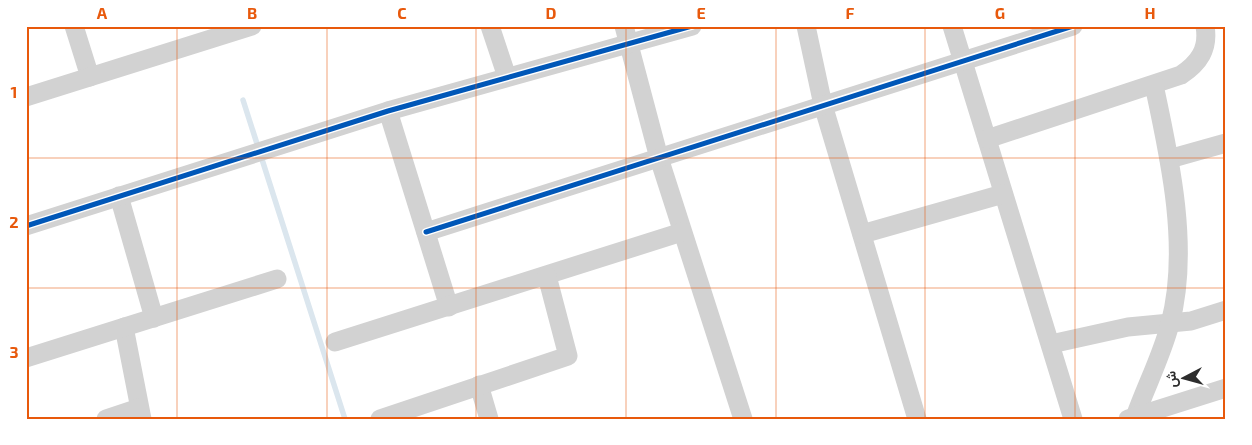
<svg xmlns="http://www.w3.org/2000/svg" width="1252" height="445" viewBox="0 0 1252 445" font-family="'Exo 2',Vazirmatn,sans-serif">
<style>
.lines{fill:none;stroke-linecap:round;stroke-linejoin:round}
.stream{stroke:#dbe6ee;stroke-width:5.5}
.minor{stroke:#d2d2d2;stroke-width:19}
.cycleway-casing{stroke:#fff;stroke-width:8}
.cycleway{stroke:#0057b8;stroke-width:5}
.grid{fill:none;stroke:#e8590c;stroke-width:1;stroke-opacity:0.55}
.neatline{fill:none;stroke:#e8590c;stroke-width:2}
.grid-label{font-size:16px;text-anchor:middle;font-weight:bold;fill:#e8590c}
</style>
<rect width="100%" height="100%" fill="#fff"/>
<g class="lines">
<!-- stream -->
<polyline class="stream" points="243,100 345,419"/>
<!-- minor -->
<g class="minor">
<polyline points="74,26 90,77"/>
<polyline points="490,26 507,77"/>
<polyline points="624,26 659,158 743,419"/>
<polyline points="806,26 823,105 917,419"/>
<polyline points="952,26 1073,419"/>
<polyline points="26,97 252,26"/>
<polyline points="388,111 449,307"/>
<path d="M987 139 1181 75C1199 63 1209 49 1205 26"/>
<polyline points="1169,159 1226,143"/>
<polyline points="119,196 154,318"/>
<polyline points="26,226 388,111 692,26"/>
<polyline points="426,232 1073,26"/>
<polyline points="862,234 1003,194"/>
<polyline points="124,327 142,419"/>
<polyline points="335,342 682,232"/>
<polyline points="1051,344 1128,327 1191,321 1226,310"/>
<polyline points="26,358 277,279"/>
<polyline points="479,385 489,419"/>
<path d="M1135 417C1146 386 1162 355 1170 324 1190 249 1170 159 1154 85"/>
<polyline points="106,419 139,408"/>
<polyline points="380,419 568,356 547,276"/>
<polyline points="1128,419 1226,388"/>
</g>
<defs>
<g id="cycleway">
<polyline points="26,226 388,111 692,26"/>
<polyline points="426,232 1073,26"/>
</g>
</defs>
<!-- cycleway casing -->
<use href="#cycleway" class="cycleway-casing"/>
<!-- cycleway -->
<use href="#cycleway" class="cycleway"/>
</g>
<!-- grid -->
<path class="grid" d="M177 26V419M327 26V419M476 26V419M626 26V419M776 26V419M925 26V419M1075 26V419M26 158H1226M26 288H1226"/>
<!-- border -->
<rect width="1252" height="445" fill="none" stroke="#ffffff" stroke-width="55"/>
<!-- north arrow -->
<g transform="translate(1184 378) rotate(264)" stroke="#ffffff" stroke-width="4" paint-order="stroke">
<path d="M0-4L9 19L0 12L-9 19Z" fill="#2d2d2d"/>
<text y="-8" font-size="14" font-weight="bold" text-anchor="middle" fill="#2d2d2d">ش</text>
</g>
<rect x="28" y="28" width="1196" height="390" class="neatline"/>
<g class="grid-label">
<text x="102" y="19">A</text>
<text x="252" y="19">B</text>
<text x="402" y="19">C</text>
<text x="551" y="19">D</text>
<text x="701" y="19">E</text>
<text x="850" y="19">F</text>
<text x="1000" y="19">G</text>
<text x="1150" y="19">H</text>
<text x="14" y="98">1</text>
<text x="14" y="228">2</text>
<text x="14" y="358">3</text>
</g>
</svg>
